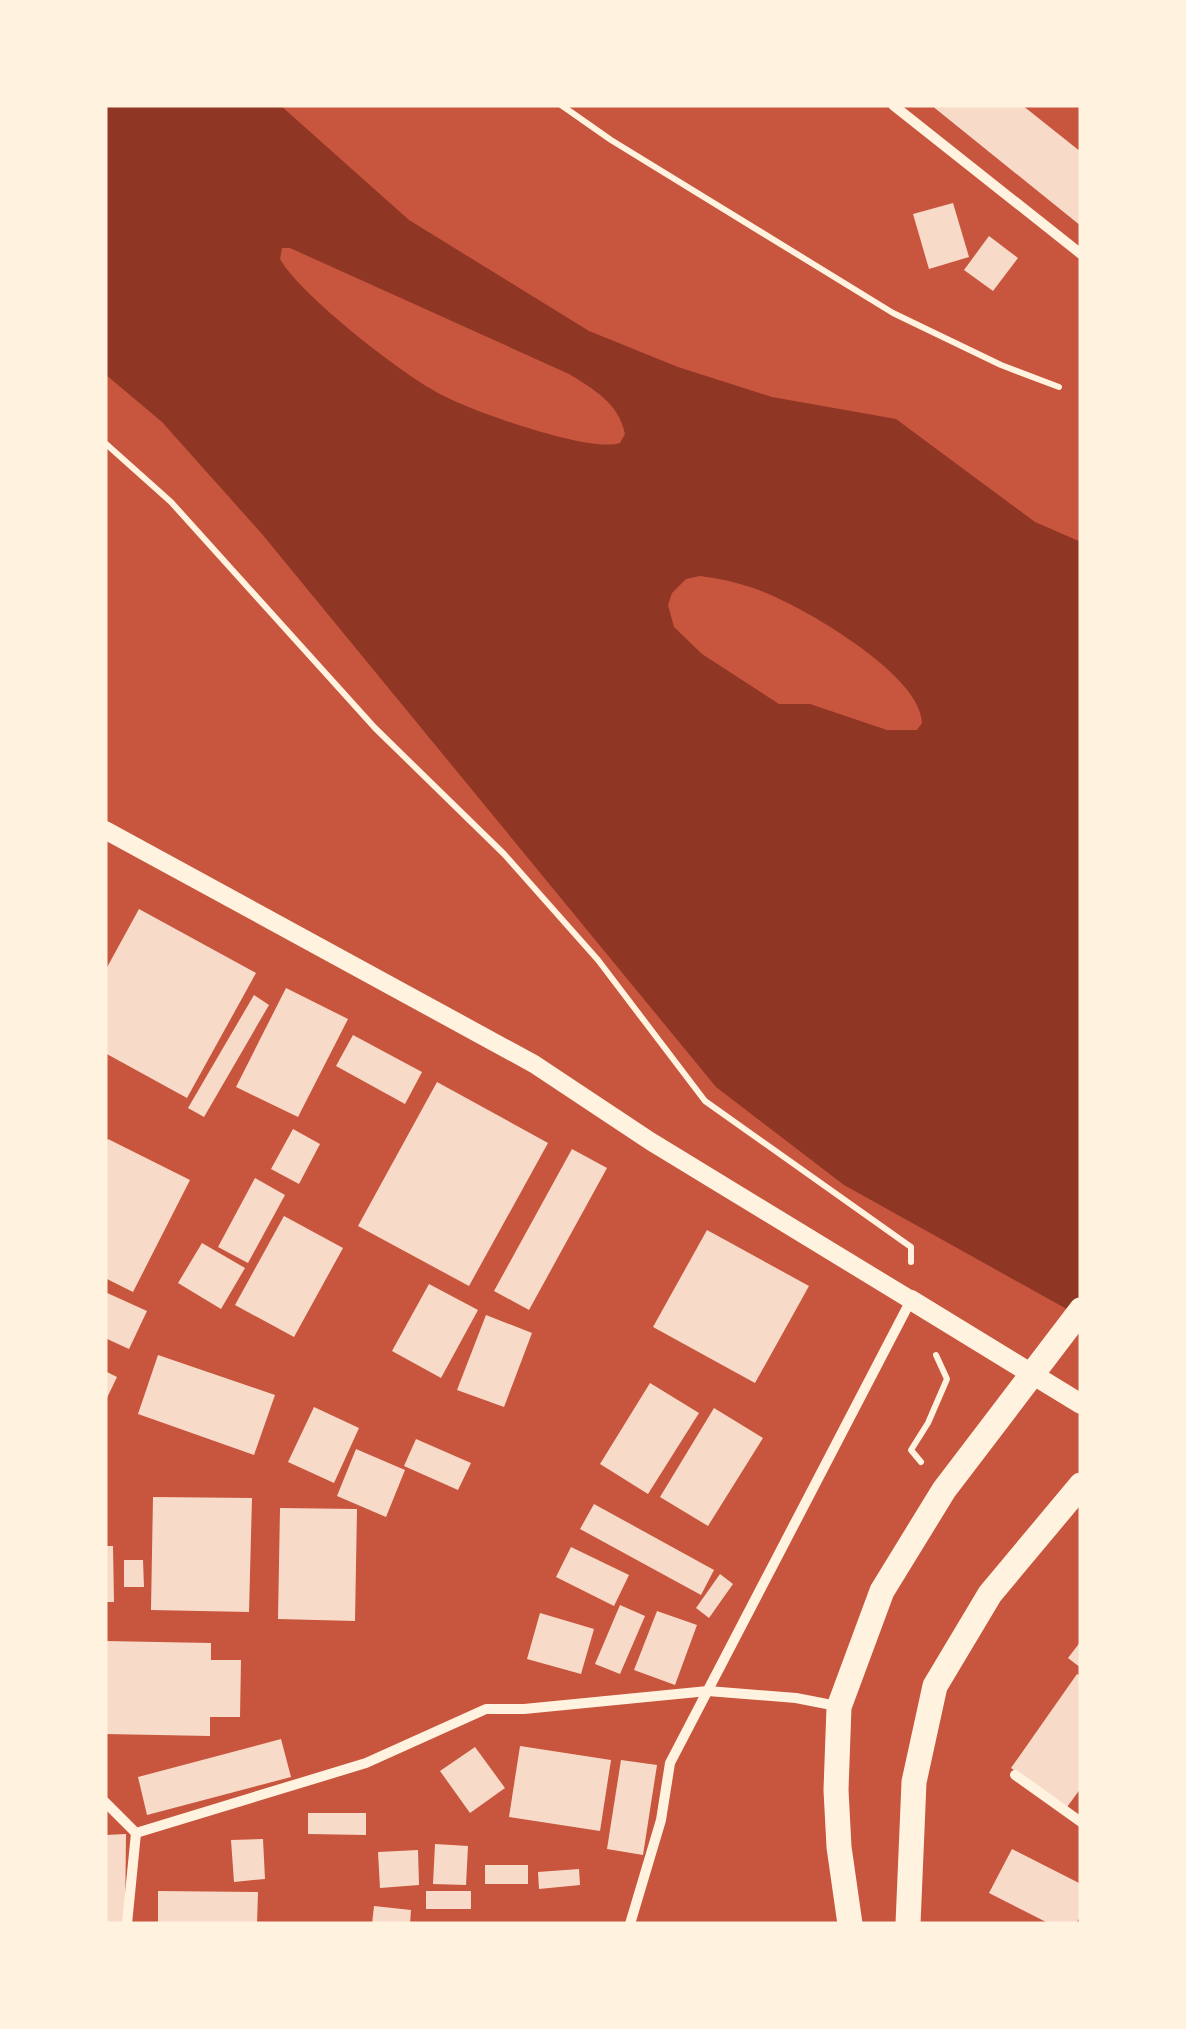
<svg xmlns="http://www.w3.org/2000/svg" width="1186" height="2029" viewBox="0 0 1186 2029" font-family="Raleway,sans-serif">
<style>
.water{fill:#8f3625;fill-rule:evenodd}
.building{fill:#f7dbc8}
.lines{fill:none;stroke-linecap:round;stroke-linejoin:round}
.path{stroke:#fff3e0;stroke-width:6}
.minor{stroke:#fff3e0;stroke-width:10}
.tertiary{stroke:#fff3e0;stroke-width:18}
.secondary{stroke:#fff3e0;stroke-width:20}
.primary{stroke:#fff3e0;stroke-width:25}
</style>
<rect width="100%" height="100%" fill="#c8553d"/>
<!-- water -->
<path class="water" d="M105 105H280L409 220 589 331 678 367 772 397 896 419 1035 522 1081 542V1317L844 1185 716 1087 262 534 162 422 105 374ZM282 248H290L569 374C593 389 619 403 625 434L620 443C589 453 475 412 444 396 405 377 300 295 280 259ZM700 576C718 578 736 582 753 588 796 602 922 674 922 723L917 730H887L810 704H779L702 654 674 627 668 605 672 593 686 579Z"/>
<!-- building -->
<g class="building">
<polygon points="931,105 1022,105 1081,152 1081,226"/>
<polygon points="953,203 969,257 929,269 913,214"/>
<polygon points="989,236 1018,258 993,291 964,270"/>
<polygon points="139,909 256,973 187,1098 105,1053 105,971"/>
<polygon points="286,988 348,1019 298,1117 236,1087"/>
<polygon points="254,995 269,1005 204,1117 188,1108"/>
<polygon points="353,1035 422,1072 405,1104 336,1066"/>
<polygon points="437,1082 548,1143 469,1286 358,1226"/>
<polygon points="293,1129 320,1144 299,1184 271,1169"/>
<polygon points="108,1139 190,1180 133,1292 105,1278 105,1144"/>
<polygon points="572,1149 607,1168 529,1310 494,1291"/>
<polygon points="255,1178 285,1195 248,1263 218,1247"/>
<polygon points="284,1216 343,1248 294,1337 235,1305"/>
<polygon points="707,1230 809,1286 755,1383 653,1327"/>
<polygon points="202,1243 245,1268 221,1309 178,1283"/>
<polygon points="429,1284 478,1310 441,1378 392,1351"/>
<polygon points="105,1292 147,1311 129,1349 105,1338"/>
<polygon points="486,1315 532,1333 504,1407 457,1390"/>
<polygon points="158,1355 275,1395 254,1455 138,1414"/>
<polygon points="105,1371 117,1377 105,1402"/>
<polygon points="650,1383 699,1413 648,1494 600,1464"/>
<polygon points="314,1407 359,1428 334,1483 288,1462"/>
<polygon points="714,1408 763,1438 708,1526 660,1497"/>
<polygon points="416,1439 471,1463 458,1490 404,1466"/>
<polygon points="356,1449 405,1470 386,1517 337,1496"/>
<polygon points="153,1497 252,1498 249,1612 151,1610"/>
<polygon points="594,1504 714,1570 701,1595 580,1529"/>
<polygon points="280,1508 357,1509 355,1621 278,1619"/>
<polygon points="105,1546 113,1546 114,1602 105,1602"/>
<polygon points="571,1547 629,1575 614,1606 556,1577"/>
<polygon points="124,1560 143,1560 144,1587 124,1587"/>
<polygon points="720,1574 733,1584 709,1618 696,1608"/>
<polygon points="620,1605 645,1616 620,1674 595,1664"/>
<polygon points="657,1611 697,1625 675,1685 634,1670"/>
<polygon points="540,1613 594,1629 581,1674 527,1659"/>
<polygon points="105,1641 211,1643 211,1660 241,1660 240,1717 210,1717 210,1736 105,1734"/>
<polygon points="1081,1641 1081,1668 1068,1658"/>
<polygon points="1077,1674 1081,1676 1081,1788 1067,1807 1011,1768"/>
<polygon points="281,1739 291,1777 147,1815 138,1777"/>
<polygon points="520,1746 611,1760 600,1831 509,1817"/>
<polygon points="475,1747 505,1788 470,1813 440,1771"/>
<polygon points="621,1760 657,1765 643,1855 607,1849"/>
<polygon points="308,1813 366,1813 366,1835 308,1834"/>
<polygon points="126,1834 125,1924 105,1924 105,1835"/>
<polygon points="263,1839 265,1879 234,1882 231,1840"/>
<polygon points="435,1844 468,1846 466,1885 433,1884"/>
<polygon points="1012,1849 1081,1884 1081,1915 1076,1924 1050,1924 989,1893"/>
<polygon points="418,1850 419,1885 380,1888 378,1852"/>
<rect x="485" y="1865" width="43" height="19"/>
<polygon points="579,1869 580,1885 539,1889 538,1872"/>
<polygon points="158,1891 258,1892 257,1924 158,1924"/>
<rect x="426" y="1891" width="45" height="18"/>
<polygon points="374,1906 411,1910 410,1924 372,1924"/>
</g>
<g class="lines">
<!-- path -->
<g class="path">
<polyline points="561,105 611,140 893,313 1001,365 1059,387"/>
<polyline points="105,443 171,502 375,728 504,854 598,960 705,1101 911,1247 911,1262"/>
<polyline points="921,1462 911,1450 928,1423 947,1379 936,1355"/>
</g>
<!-- minor -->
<g class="minor">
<polyline points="893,105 1081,254"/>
<polyline points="1015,1775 1081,1822"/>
<polyline points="105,1802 136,1833 366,1763 486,1709 524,1709 708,1691 796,1698 837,1706"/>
<polyline points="127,1924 136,1833"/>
<polyline points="630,1924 661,1820 670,1763 911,1300"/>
</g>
<!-- tertiary -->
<polyline class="tertiary" points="105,830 534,1064 650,1141 911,1300"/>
<!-- secondary -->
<polyline class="secondary" points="911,1300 1081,1404"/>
<!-- primary -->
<g class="primary">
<polyline points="850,1924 839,1847 836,1790 839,1707 882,1591 944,1490 1081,1310"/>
<polyline points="908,1924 914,1782 935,1686 990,1594 1081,1485"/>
</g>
</g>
<!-- border -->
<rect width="1186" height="2029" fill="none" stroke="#fff3e0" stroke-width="215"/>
</svg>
